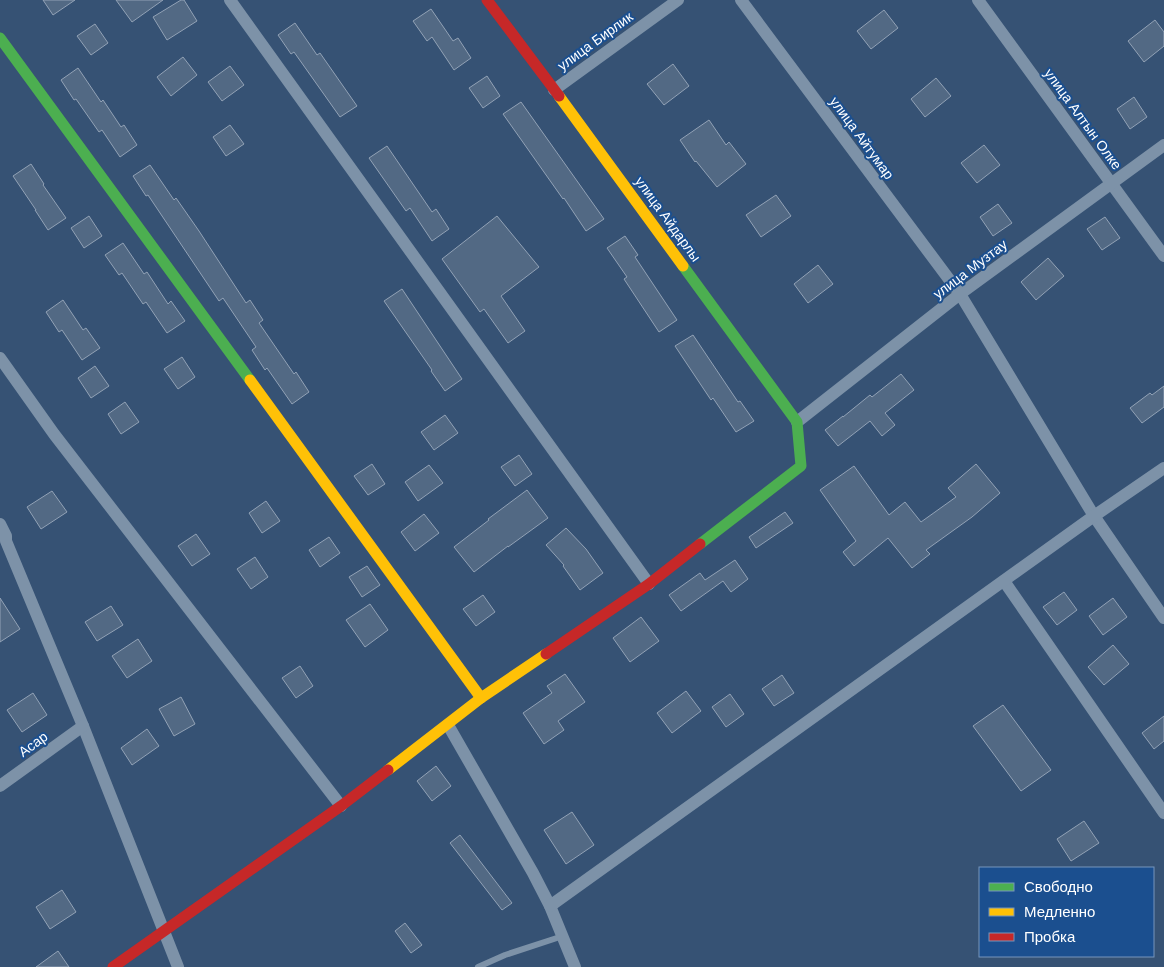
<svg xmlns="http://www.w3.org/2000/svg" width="1164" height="967" viewBox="0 0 1164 967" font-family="Helvetica,sans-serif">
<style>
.building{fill:#526984;stroke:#92a2b6}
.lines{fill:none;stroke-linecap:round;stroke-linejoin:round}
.lane{stroke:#7d92a8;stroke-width:6}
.street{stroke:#7d92a8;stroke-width:12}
.fast{stroke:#4caf50;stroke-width:11}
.slow{stroke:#ffc107;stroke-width:11}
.jam{stroke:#c62828;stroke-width:11}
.labels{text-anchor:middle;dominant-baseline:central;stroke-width:4;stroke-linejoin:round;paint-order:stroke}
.street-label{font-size:14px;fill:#fff;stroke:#1b4f8f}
</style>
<rect width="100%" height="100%" fill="#365274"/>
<!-- building -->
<g class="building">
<polygon points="43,0 75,0 53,15"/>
<polygon points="116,0 163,0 132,22"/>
<polygon points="181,0 184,0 197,21 167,40 153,17"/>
<polygon points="431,9 453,41 458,38 471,58 454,70 432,37 427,41 413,21"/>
<polygon points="884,10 898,28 871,49 857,31"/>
<polygon points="1155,20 1164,32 1164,46 1144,62 1128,41"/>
<polygon points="295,23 317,55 320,53 357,106 340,117 294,52 291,54 278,35"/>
<polygon points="95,24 108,43 91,55 77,36"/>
<polygon points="183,57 197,75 171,96 157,77"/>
<polygon points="673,64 689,86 664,105 647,84"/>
<polygon points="230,66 244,85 222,101 208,82"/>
<polygon points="78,68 101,102 103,100 121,127 124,125 137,145 120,157 102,130 99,132 76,99 74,100 61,80"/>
<polygon points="487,76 500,96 483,108 469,88"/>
<polygon points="936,78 951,96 925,117 911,99"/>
<polygon points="1134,97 1147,117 1130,129 1117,109"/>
<polygon points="521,102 604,219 586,231 564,198 563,199 503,114"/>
<polygon points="709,120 726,145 729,142 746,164 717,187 696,161 695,162 680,140"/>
<polygon points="230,125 244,144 226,156 213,137"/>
<polygon points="984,145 1000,165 977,183 961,163"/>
<polygon points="387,146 432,212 436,209 449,229 432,241 410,208 406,211 369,158"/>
<polygon points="31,164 44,184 43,185 66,218 48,230 35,210 36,210 13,176"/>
<polygon points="150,165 174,200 176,198 199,231 246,303 250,300 263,320 259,323 294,374 296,372 309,392 292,404 267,368 265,370 252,350 256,347 223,298 219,301 148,195 146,196 133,176"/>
<polygon points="776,195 791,216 761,237 746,215"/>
<polygon points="998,204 1012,223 993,236 980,217"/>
<polygon points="89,216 102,236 84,248 71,228"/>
<polygon points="497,216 539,267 501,296 525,331 508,343 484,309 480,312 442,259"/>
<polygon points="1105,217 1120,238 1102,250 1087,229"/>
<polygon points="625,236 638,255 635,257 677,320 659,332 624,279 627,277 607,248"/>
<polygon points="123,243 144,274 147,272 168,304 171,301 185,321 167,333 146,302 143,304 122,273 119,275 105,255"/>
<polygon points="1048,258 1064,276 1036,300 1021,282"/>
<polygon points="818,265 833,284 808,303 794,284"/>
<polygon points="402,289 462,379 445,391 431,371 432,370 384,301"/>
<polygon points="63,300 83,330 86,328 100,348 82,360 62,330 59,332 46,312"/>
<polygon points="693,335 738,402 740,401 754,421 736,432 713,398 711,400 675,346"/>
<polygon points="182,357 195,377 178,389 164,369"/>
<polygon points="95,366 109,386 91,398 78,378"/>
<polygon points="901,374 914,390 885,413 895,425 882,436 870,421 838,446 825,430 843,416 843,417 870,395 872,397"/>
<polygon points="1164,386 1164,407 1142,423 1130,408 1150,393 1152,395"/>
<polygon points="125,402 139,422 121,434 108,414"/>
<polygon points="445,415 458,433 434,450 421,432"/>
<polygon points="519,455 532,474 515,486 501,467"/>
<polygon points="372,464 385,484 368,495 354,476"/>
<polygon points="976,464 1000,493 972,517 926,550 930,554 912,568 888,538 854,566 843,552 856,541 820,490 854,466 889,515 905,502 921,522 956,497 948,488"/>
<polygon points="429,465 443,483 418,501 405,482"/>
<polygon points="527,490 548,518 508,547 508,546 474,572 454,547 489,520 488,519"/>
<polygon points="52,491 67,512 41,529 27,507"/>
<polygon points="266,501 280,521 262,533 249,513"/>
<polygon points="785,512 793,523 756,548 749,537"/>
<polygon points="424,514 439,533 415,551 401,532"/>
<polygon points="566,528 586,549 603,573 580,590 563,566 564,565 546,545"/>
<polygon points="196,534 210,554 192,566 178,546"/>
<polygon points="329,537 340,553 320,567 309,550"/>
<polygon points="255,557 268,577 251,589 237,569"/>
<polygon points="735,560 748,579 731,592 723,581 681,611 669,595 700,573 705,580"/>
<polygon points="367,566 380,585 362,597 349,577"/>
<polygon points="1064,592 1077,610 1057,625 1043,607"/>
<polygon points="483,595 495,612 476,626 463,609"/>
<polygon points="0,598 20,629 0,642"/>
<polygon points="1113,598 1127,617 1103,635 1089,616"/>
<polygon points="370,604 388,630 365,647 346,620"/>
<polygon points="111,606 123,625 97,641 85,622"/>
<polygon points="641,617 659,641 630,662 613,638"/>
<polygon points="138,639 152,661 127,678 112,656"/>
<polygon points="1113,645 1129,664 1104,685 1088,667"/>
<polygon points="300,666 313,686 296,698 282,678"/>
<polygon points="565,674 585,702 558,721 564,730 544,744 523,713 552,693 547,686"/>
<polygon points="782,675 794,693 774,706 762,689"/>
<polygon points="686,691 701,711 672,733 657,713"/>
<polygon points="33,693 47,715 22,732 7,710"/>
<polygon points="730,694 744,714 726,727 712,707"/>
<polygon points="181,697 195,724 174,736 159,709"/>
<polygon points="1003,705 1051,770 1021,791 973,726"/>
<polygon points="1164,716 1164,741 1154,749 1142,733"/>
<polygon points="147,729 159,746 132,765 121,748"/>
<polygon points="436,766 451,786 432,801 417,781"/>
<polygon points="572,812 594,845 566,864 544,830"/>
<polygon points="1084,821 1099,843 1071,861 1057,839"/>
<polygon points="460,835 512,903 502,910 450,843"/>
<polygon points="62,890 76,912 50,929 36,907"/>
<polygon points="405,923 422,945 411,953 395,931"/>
<polygon points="58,951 69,967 36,967"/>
</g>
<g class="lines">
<!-- lane -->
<polyline class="lane" points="478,967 505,955 563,936"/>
<!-- street -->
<g class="street">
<polyline points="230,0 649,584"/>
<polyline points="741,0 960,294 1094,516 1164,618"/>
<polyline points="978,0 1164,256"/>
<polyline points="554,90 678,0"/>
<polyline points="0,358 54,434 341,806"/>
<polyline points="797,422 960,294 1164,145"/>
<polyline points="0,524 6,536 6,541 83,726 178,967"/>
<polyline points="1004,581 1164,813"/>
<polyline points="448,725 533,873 550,906 575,967"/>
<polyline points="0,786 83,726"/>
<polyline points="550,906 1094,516 1164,468"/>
</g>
<!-- fast -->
<g class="fast">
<polyline points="0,38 250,380"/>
<polyline points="683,266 797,422 801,466 700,544"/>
</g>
<!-- slow -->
<g class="slow">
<polyline points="559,96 683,266"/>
<polyline points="250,380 481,698"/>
<polyline points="388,770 481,698 546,654"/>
</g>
<!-- jam -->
<g class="jam">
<polyline points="487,0 559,96"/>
<polyline points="546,654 649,584 700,544"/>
<polyline points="113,967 341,806 388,770"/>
</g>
</g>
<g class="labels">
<!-- street labels -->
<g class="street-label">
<text transform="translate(595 41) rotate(-36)">улица Бирлик</text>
<text transform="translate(1083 119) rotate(54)">улица Алтын Олке</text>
<text transform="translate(862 138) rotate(54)">улица Айтумар</text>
<text transform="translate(668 219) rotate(54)">улица Айдарлы</text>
<text transform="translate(970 269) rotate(-37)">улица Музтау</text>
<text transform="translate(33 744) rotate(-36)">Асар</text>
</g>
</g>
<!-- legend -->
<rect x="979" y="867" width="175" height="90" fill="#1b4f8f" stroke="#7695bc"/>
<rect x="989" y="883" width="25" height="8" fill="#4caf50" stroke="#7695bc"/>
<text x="1024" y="892" font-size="15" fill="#ffffff">Свободно</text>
<rect x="989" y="908" width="25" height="8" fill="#ffc107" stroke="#7695bc"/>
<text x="1024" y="917" font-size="15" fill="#ffffff">Медленно</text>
<rect x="989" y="933" width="25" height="8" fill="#c62828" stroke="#7695bc"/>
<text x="1024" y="942" font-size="15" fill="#ffffff">Пробка</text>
</svg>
